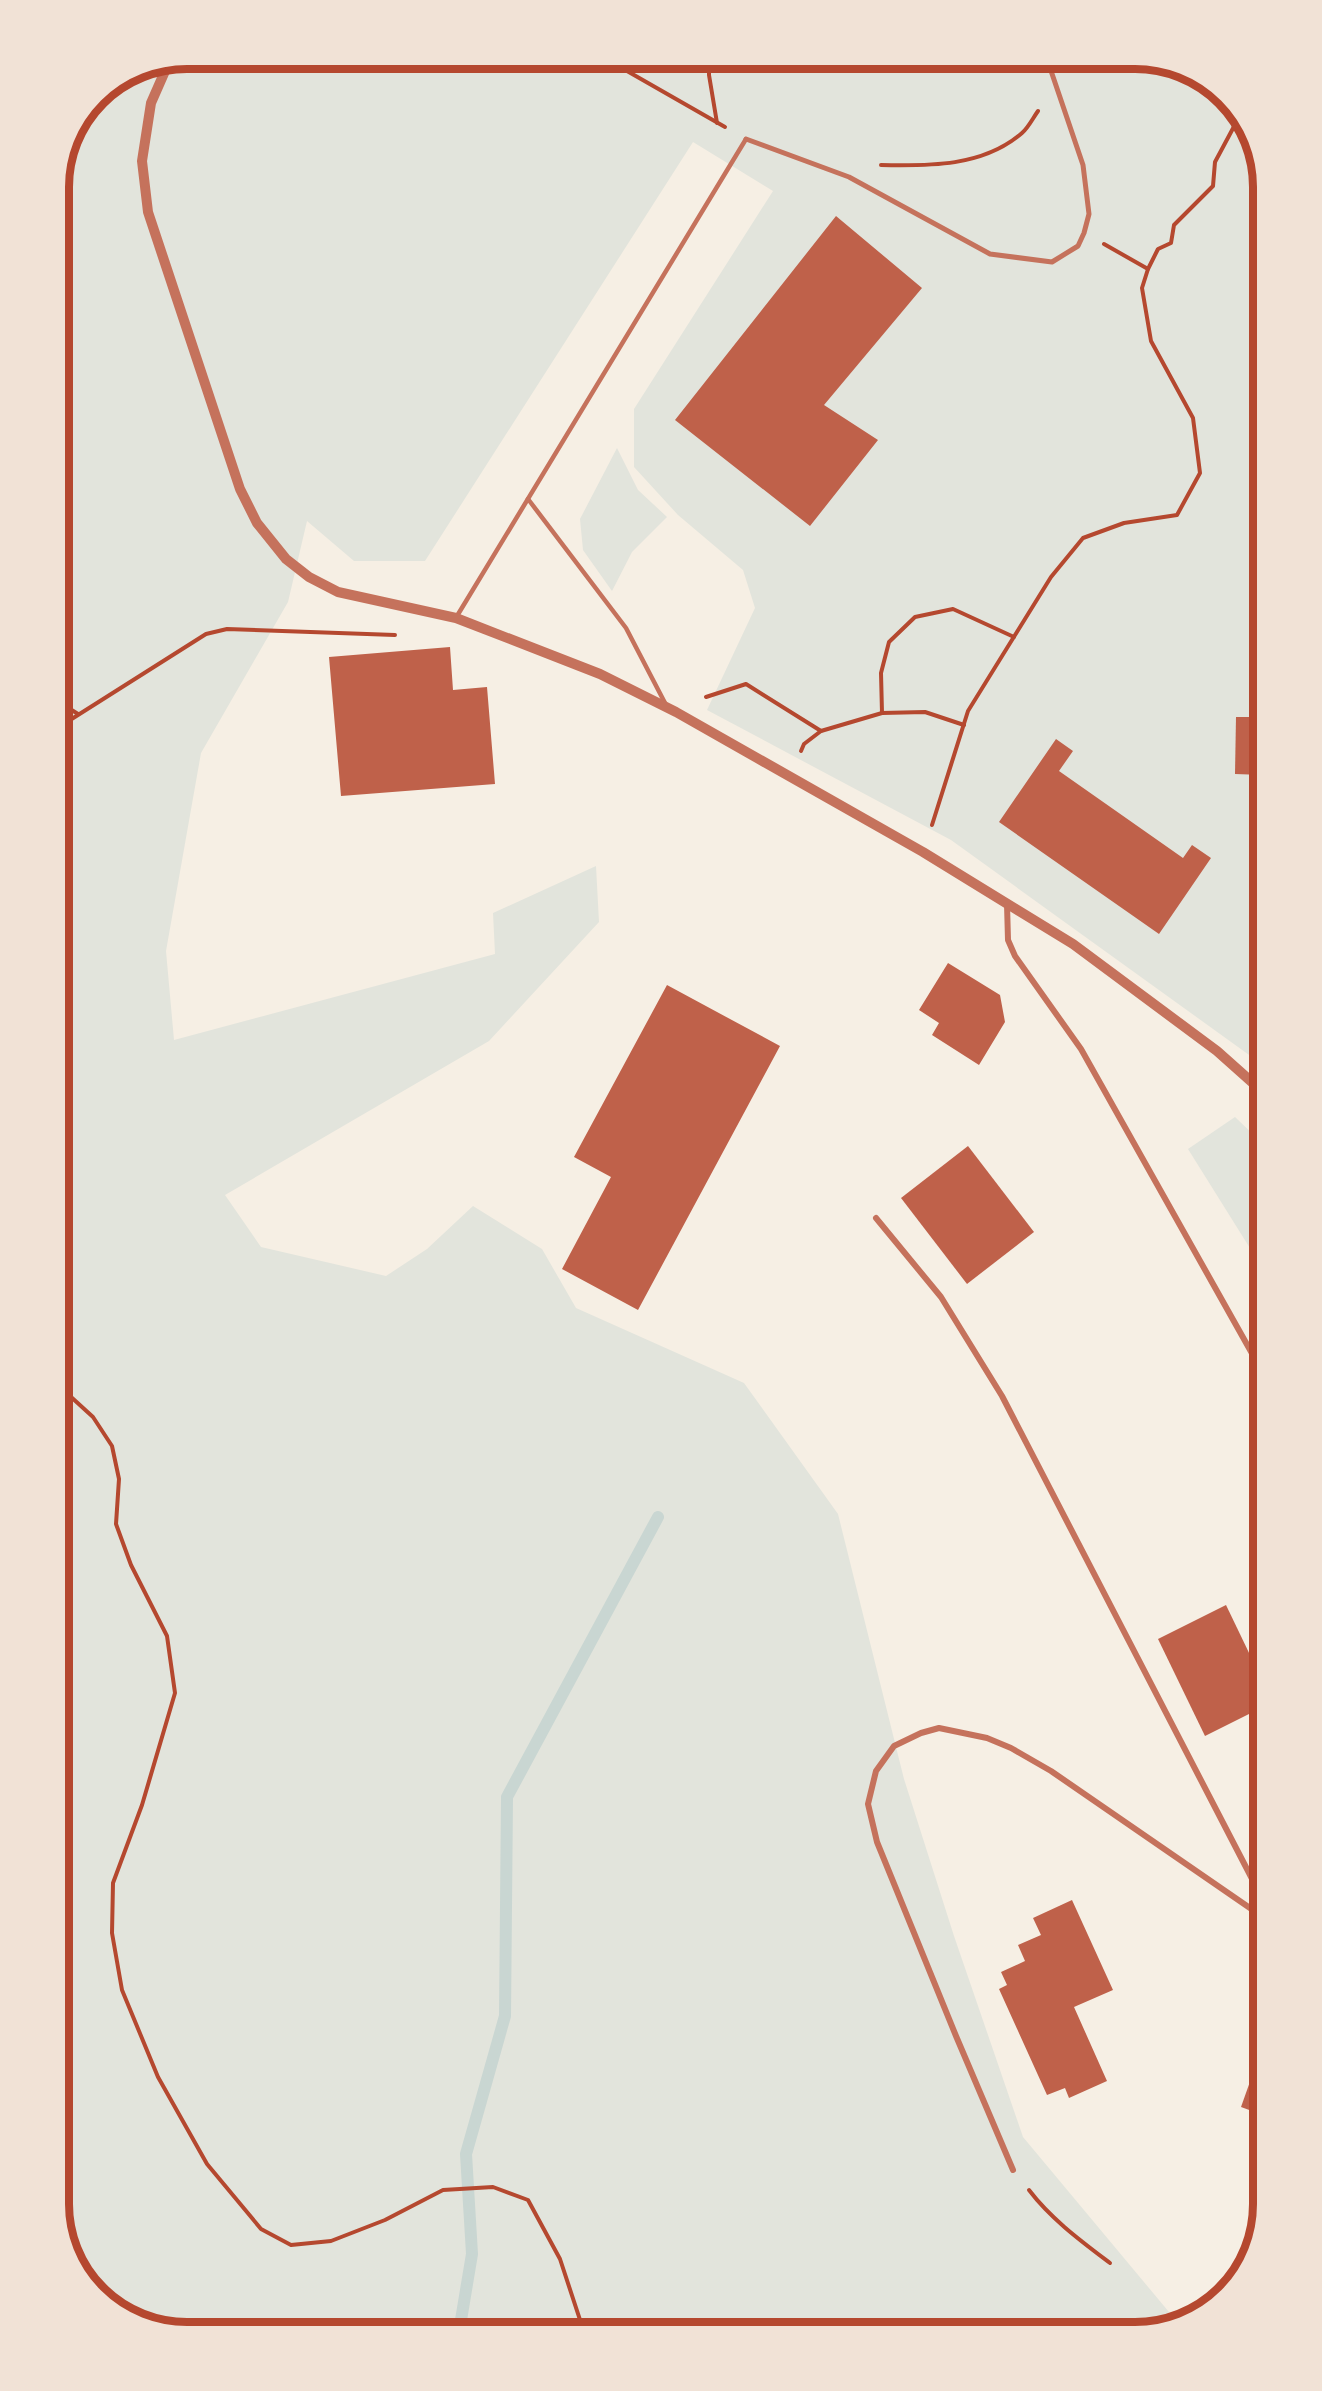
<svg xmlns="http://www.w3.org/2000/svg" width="1322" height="2391" viewBox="0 0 1322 2391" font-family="Overpass,sans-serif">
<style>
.green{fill:#e2e4dc}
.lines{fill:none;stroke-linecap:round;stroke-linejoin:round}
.stream{stroke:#c9d6d2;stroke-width:12}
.building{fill:#bf614a}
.path{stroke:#b5482f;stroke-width:4}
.service{stroke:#c5725c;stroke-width:4.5}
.pedestrian{stroke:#c5725c;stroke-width:5}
.minor{stroke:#c5725c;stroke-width:6}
.tertiary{stroke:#c5725c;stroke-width:10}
.rim{fill:none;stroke:#b5482f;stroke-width:8}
</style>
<rect width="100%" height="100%" fill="#f6efe4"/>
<!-- green -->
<g class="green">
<polygon points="187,59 1143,59 1206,80 1254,138 1263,187 1263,1065 951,840 707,710 755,608 743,570 678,515 634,467 634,409 773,191 693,142 425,561 354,561 307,521 288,602 201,753 166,951 174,1040 495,954 493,913 596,866 599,922 489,1041 225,1195 261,1247 386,1276 427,1249 473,1206 542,1249 576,1308 744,1383 838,1514 904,1779 954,1936 1023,2137 1179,2324 1135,2332 179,2332 116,2311 68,2253 59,2204 59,179 68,138 97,96 138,68"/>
<polygon points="617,448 638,490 667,517 632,552 612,591 583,550 580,519"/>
<polygon points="1235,1117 1263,1144 1263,1269 1188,1149"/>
</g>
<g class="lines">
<!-- stream -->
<polyline class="stream" points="459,2332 472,2254 466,2154 505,2016 507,1797 658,1517"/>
</g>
<!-- building -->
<g class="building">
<polygon points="836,216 922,288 824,405 878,440 810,526 675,420"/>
<polygon points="450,647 453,690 487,687 495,784 341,796 329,657"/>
<polygon points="1236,717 1263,717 1263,775 1235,774"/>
<polygon points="1056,739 1073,751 1059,771 1183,858 1192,845 1211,858 1159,934 999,822"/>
<polygon points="948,963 1000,995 1005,1022 979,1065 932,1035 939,1023 919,1010"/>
<polygon points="667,985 780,1046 638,1310 562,1269 611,1177 574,1157"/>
<polygon points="968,1146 1034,1232 967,1284 901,1198"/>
<polygon points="1226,1605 1263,1682 1263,1707 1205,1736 1158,1639"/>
<polygon points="1072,1900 1113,1990 1074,2007 1107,2081 1069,2098 1065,2088 1047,2095 999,1989 1007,1985 1001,1972 1025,1961 1018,1945 1041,1935 1033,1918"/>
<polygon points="1263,2045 1263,2115 1241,2107"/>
</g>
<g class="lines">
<!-- path -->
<g class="path">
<polyline points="606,59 725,127"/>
<polyline points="709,59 709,75 717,123"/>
<path d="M881 165C929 166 983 167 1022 133 1028 128 1033 118 1038 111"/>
<polyline points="1104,244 1148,269"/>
<polyline points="706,697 746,684 821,731 882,713 925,712 964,725"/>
<polyline points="59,702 78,714"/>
<polyline points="882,713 881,673 889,642 915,617 953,609 1014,637"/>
<polyline points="59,727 206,634 227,629 395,635"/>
<polyline points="801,751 804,744 821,731"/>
<polyline points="932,825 968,711 1051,577 1083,538 1124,523 1177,515 1200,473 1193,418 1151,341 1142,288 1148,269 1158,249 1171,243 1174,225 1213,186 1215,162 1238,119"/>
<polyline points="59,1386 93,1417 112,1446 119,1479 116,1524 131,1565 167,1636 175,1693 142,1805 113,1883 112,1933 122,1990 158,2077 207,2164 261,2229 291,2245 331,2241 385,2220 443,2190 493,2187 528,2200 560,2259 584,2332"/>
<path d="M1029 2190C1051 2219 1081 2241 1110 2263"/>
</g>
<!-- service -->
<g class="service">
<polyline points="528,499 626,628 665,703"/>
<polyline points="457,616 746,139"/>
</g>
<!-- pedestrian -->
<polyline class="pedestrian" points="746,139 849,177 990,254 1052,262 1078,246 1084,233 1089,214 1083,165 1047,59"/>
<!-- minor -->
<g class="minor">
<polyline points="1007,904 1008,940 1015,956 1081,1049 1263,1373"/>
<polyline points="876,1218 941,1297 1002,1396 1263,1900"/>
<polyline points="1013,2170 956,2036 877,1842 868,1804 876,1771 894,1746 921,1733 939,1728 987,1738 1011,1748 1051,1771 1263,1917"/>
</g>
<!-- tertiary -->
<polyline class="tertiary" points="169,62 151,103 142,161 148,212 240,489 257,523 286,559 309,577 338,592 456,618 600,674 676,712 923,852 1073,944 1217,1051 1263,1092"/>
</g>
<!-- crop -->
<path d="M0 0H1322V2391H0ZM187 69H1135A118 118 0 0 1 1253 187V2204A118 118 0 0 1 1135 2322H187A118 118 0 0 1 69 2204V187A118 118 0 0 1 187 69Z" fill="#f1e2d6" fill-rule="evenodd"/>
<path class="rim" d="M187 69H1135A118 118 0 0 1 1253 187V2204A118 118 0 0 1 1135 2322H187A118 118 0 0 1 69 2204V187A118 118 0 0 1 187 69Z"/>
</svg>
